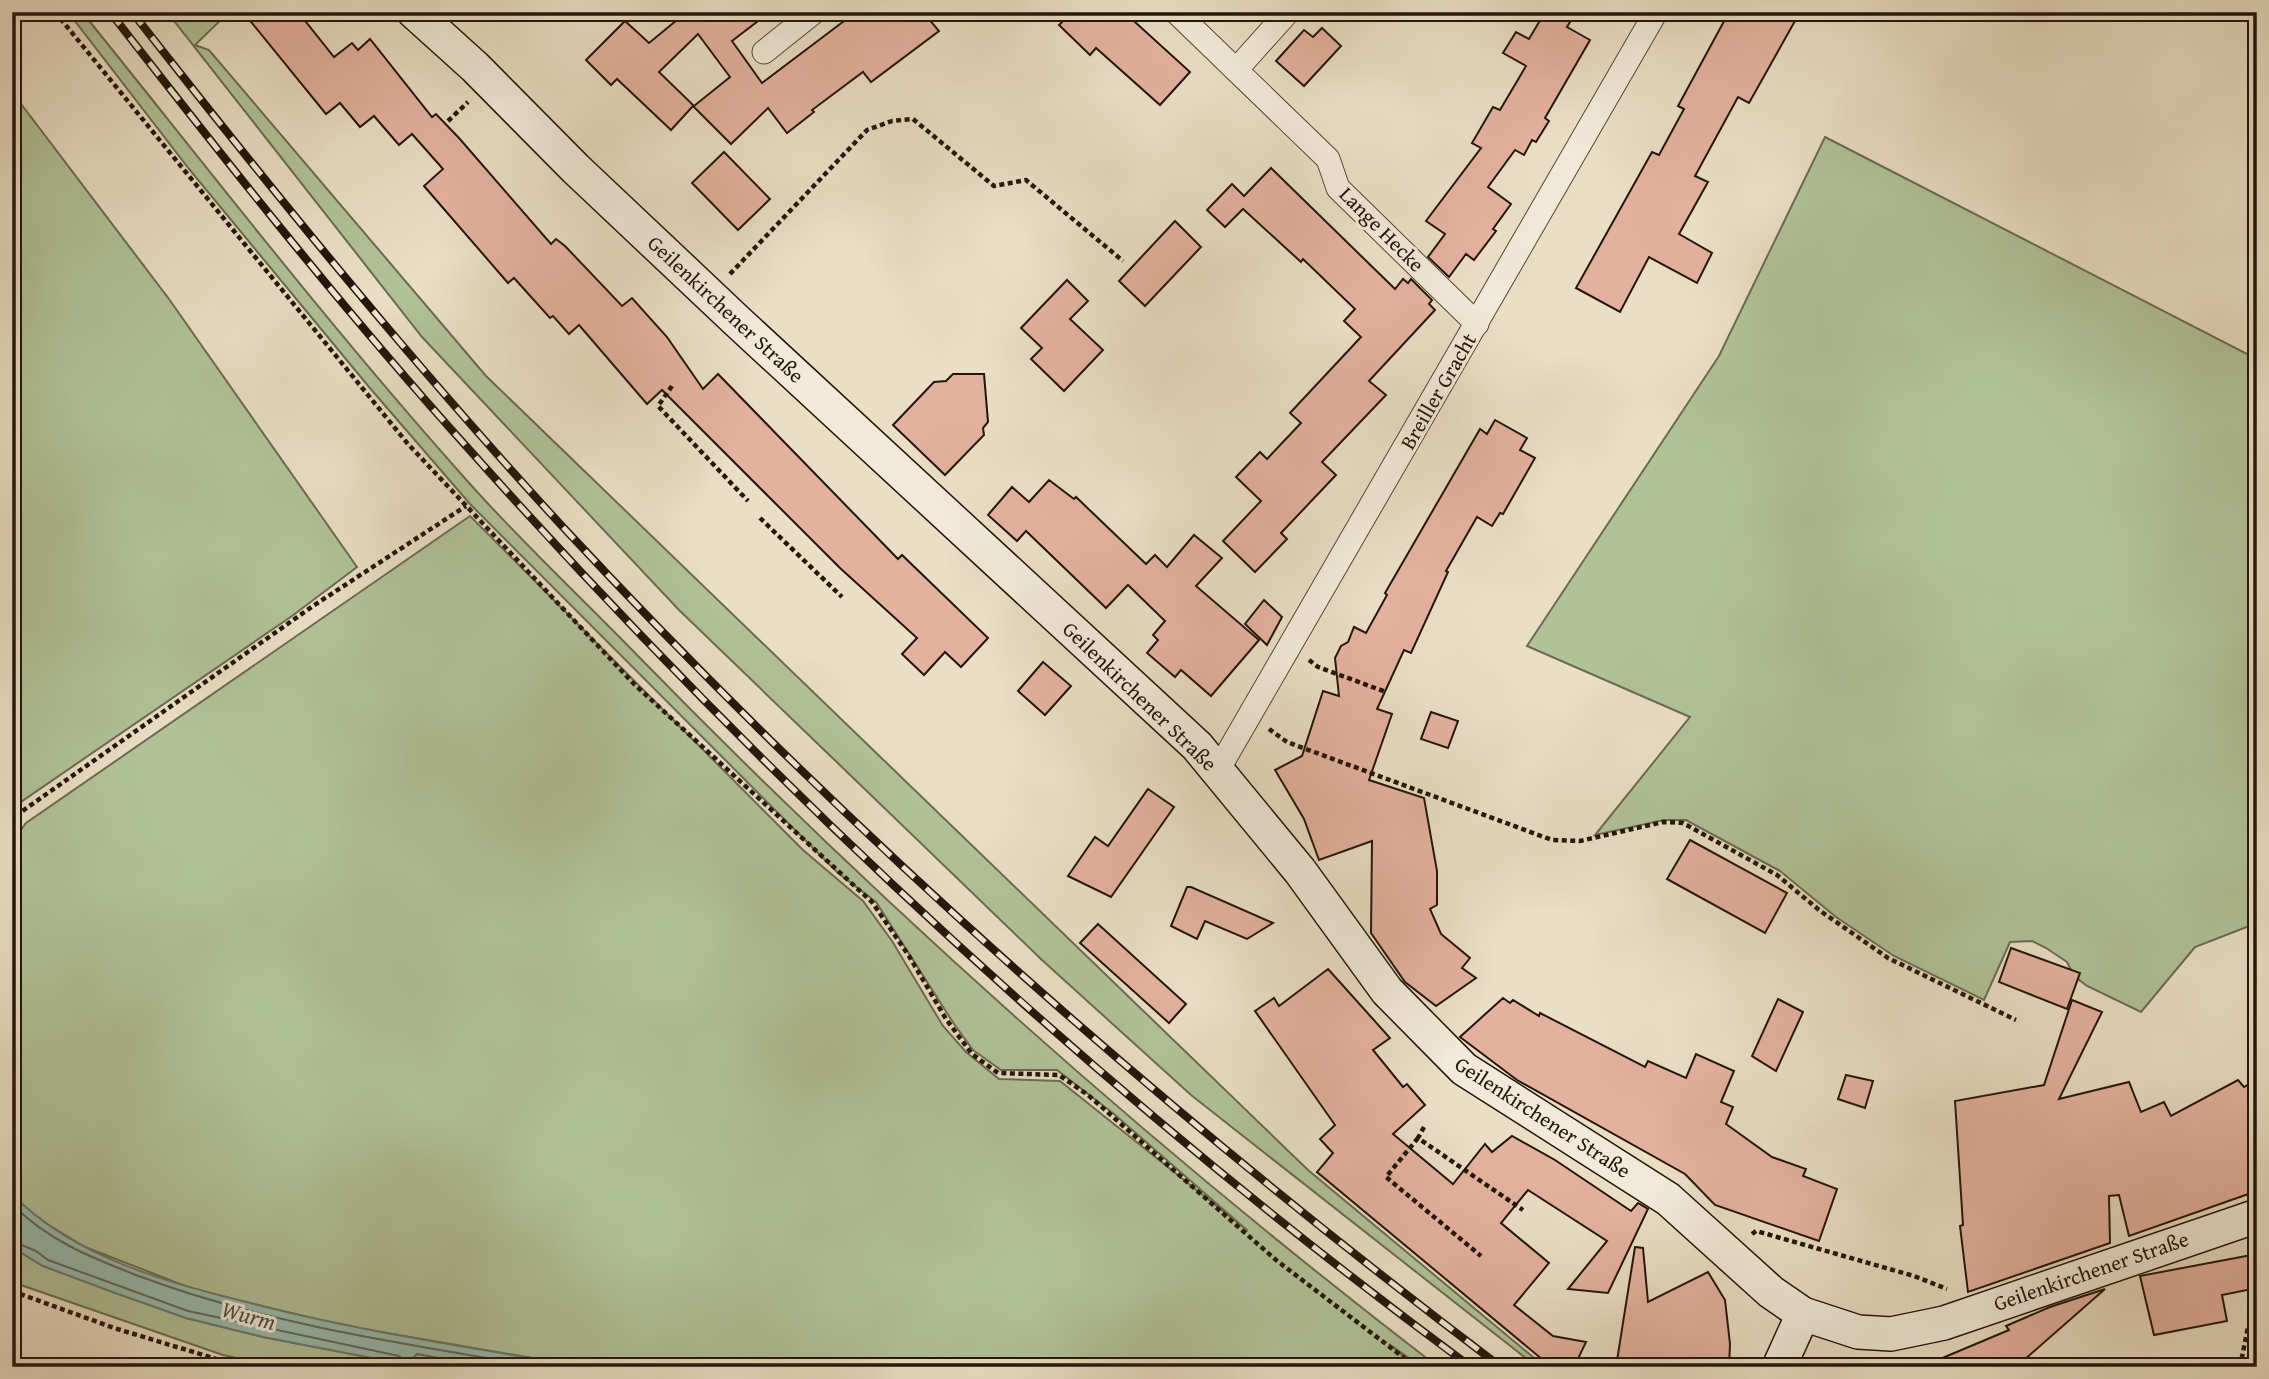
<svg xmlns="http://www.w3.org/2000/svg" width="2269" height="1379" viewBox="0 0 2269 1379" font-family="'Gentium Book Plus',serif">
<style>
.green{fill:#b1c299;stroke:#6a6c51;stroke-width:2}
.water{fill:#98bcb0;stroke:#69796d;stroke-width:2}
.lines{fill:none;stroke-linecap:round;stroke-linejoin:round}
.shore{stroke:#5e685c;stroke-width:2}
.building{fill:#e4b19f;stroke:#231509;stroke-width:2;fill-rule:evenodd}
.street-casing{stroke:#554738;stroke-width:25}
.secondary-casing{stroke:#231509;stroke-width:36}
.path{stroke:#231509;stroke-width:4.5;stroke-dasharray:5 3.5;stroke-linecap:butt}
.street{stroke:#f1ead9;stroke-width:23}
.secondary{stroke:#f1ead9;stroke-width:33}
.rail-casing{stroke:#231509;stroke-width:8}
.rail{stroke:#f1ead9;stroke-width:5;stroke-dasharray:16;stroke-linecap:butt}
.labels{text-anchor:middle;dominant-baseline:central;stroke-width:6;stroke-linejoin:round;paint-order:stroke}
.street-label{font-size:21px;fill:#231509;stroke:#f1ead9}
.water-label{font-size:23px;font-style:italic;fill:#4c4f43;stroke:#f1ead9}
</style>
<rect width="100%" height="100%" fill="#eadec5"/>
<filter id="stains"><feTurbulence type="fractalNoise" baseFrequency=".00286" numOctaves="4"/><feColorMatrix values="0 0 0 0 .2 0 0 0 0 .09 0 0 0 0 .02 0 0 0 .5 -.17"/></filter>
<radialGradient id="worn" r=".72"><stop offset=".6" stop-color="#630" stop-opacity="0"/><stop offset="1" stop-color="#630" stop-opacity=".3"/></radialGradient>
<!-- green -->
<g class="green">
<path d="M68 12H82C207 167 329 326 462 475 517 538 579 595 637 655 887 911 1154 1149 1438 1367H1422L1389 1344 1415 1367H585L340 1325 193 1289 85 1247 32 1215 12 1194V842L26 823 470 516 803 850 863 901 892 941 943 1026 966 1052 999 1079 1060 1081 1248 1231 1114 1114 1057 1070H1001L973 1050 954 1024 876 902 838 873 470 504 369 387 189 169Z"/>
<polygon points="167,12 229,12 195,45 209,50 486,376 1308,1170 1545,1367 1537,1367 1191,1095 1042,960 679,610 422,337"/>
<polygon points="12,92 169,299 357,567 292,616 12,808 12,402 16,381 12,347"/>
<polygon points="1825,137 2257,359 2257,923 2195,947 2141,1012 2087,986 2074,976 2067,962 2046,948 2032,941 2010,942 1984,1000 1894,956 1836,917 1780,871 1686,820 1664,820 1595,835 1690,717 1527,646 1719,356"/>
<polygon points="12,1247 43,1266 186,1318 263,1337 419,1367 277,1367 223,1355 12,1282"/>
</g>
<!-- water -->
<path class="water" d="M12 1194C77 1261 178 1285 266 1307 371 1333 478 1349 585 1367H419L263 1337 186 1318 115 1293 43 1266 12 1247Z"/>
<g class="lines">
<!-- shore -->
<g class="shore">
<path d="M12 1204C47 1240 90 1257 136 1275 265 1324 405 1344 541 1367"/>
<polyline points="12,1241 36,1251 48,1260 188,1311 399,1356 405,1360 406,1367"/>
<polyline points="415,1367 414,1357 417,1354 489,1367"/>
</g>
</g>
<!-- building -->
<g class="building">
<polygon points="243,12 298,12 334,57 352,43 358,50 370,39 432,117 436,114 459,138 551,244 556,239 565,246 622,306 632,298 667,337 703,389 718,374 898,559 902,555 988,638 961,667 945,652 924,675 902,654 917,638 840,568 662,390 647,404 579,325 569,334 553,316 550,318 514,278 508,283 424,186 443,169 412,134 399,145 374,116 360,127 340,103 326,114"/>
<path d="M681 12H770L732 41 762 83 856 12H923L939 31 871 82 863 72 812 110 814 112 787 133 768 108 731 144 693 106 671 130 617 79 611 85 586 60 625 21 649 43 683 15ZM698 34 730 77 694 106 659 72Z"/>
<polygon points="1072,12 1124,12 1190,72 1160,105 1096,48 1090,55 1059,25"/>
<polygon points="1545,12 1576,12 1567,27 1590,40 1545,118 1549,121 1536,142 1532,140 1524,155 1515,150 1488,187 1511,204 1493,229 1496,231 1474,260 1466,254 1449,277 1428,257 1445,234 1426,221 1481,148 1472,143 1493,107 1500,110 1526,66 1503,53 1516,32 1529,39"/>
<polygon points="1729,12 1800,12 1749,103 1738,97 1695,176 1708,182 1679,234 1712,253 1697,283 1649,257 1620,312 1576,288 1652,152 1659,155 1684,109 1678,106"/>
<polygon points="1322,28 1341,46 1304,86 1276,61 1304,30 1313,37"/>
<polygon points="724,152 770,199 738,230 692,183"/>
<polygon points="1271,168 1395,289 1403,279 1408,283 1411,279 1432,300 1429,304 1435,310 1369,381 1386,395 1322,462 1336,475 1281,533 1287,539 1255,572 1223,541 1261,501 1236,477 1260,452 1267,459 1301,423 1290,413 1361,337 1344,321 1355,309 1303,259 1301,262 1243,209 1225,227 1207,210 1232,184 1244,196"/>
<polygon points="1175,221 1201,247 1145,306 1119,281"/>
<polygon points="1067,280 1088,301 1070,319 1103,350 1064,391 1031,359 1042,348 1021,328"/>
<polygon points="953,374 984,374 988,422 983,428 984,435 945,475 893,425 934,382 946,381"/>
<polygon points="1495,420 1527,438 1520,450 1535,458 1503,514 1500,513 1492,526 1477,517 1446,571 1448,572 1411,653 1404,650 1377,709 1392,714 1369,780 1424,798 1437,871 1437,905 1430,909 1441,934 1470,958 1462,968 1476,978 1436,1006 1405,982 1371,933 1372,841 1319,860 1304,819 1275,770 1302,756 1323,691 1339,696 1335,658 1341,646 1348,642 1354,627 1366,633 1387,595 1385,593 1480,429 1487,434"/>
<polygon points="1049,480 1074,499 1076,497 1146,564 1155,555 1167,567 1194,535 1222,558 1196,586 1259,640 1211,696 1181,670 1175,677 1147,653 1158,640 1153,635 1165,621 1128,585 1106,608 1026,531 1017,541 988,515 1012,487 1029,502"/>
<polygon points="1264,600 1282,617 1267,645 1245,624"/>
<polygon points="1043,662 1071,686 1045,715 1018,691"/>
<polygon points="1431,712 1458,721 1448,748 1421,739"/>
<polygon points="1148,789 1174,807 1111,897 1068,876 1095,837 1108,846"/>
<polygon points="1690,840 1787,893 1765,933 1667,879"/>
<polygon points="1187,887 1191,887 1273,923 1247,939 1205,921 1197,939 1171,926"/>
<polygon points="1098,924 1186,1004 1169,1023 1080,943"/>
<polygon points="2011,948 2080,973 2067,1009 1999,982"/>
<polygon points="1328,969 1390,1038 1373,1050 1403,1087 1407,1084 1425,1105 1393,1134 1453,1184 1485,1144 1492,1152 1512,1136 1555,1160 1631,1211 1638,1203 1648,1209 1608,1293 1568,1289 1607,1241 1528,1190 1501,1223 1549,1263 1514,1305 1553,1336 1586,1342 1574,1367 1558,1367 1543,1360 1317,1172 1333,1153 1320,1139 1335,1125 1255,1011 1274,998 1279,1006"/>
<polygon points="1503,998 1510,1003 1513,1000 1539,1016 1540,1013 1645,1067 1648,1061 1686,1078 1696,1054 1734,1071 1721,1102 1733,1107 1726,1124 1772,1157 1806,1169 1803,1176 1837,1189 1819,1241 1715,1205 1685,1174 1517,1080 1460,1037"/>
<polygon points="1778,999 1803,1012 1776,1071 1752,1056"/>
<polygon points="2072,1000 2102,1012 2059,1099 2129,1082 2141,1112 2164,1102 2171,1116 2238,1080 2244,1087 2257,1079 2257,1191 2129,1236 2119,1195 2109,1196 2110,1243 1968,1292 1960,1226 1963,1225 1955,1101 2044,1085"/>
<polygon points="1846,1075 1873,1081 1865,1108 1838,1099"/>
<polygon points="1635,1247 1643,1248 1648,1302 1708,1272 1725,1300 1730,1344 1729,1367 1654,1361 1653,1367 1616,1367"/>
<polygon points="2257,1254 2257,1288 2222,1295 2227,1321 2154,1335 2140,1276"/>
<polygon points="2105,1289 2016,1367 1921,1367 2009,1330 2006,1326 2050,1307"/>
</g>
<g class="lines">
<defs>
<g id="street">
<polyline points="1176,12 1328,159 1338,188 1477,324"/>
<polyline points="764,52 814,12"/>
<polyline points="1236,70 1288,12"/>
<polyline points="1218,770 1656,12"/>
</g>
<g id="secondary">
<polyline points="414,12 475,67 576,169 737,321 1197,746 1300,871 1387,991 1464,1069 1668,1199 1771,1292 1803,1314 1858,1332 1891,1334 1944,1323 2257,1216"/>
<polyline points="1779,1367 1803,1314"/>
</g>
</defs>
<!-- street casing -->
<use href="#street" class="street-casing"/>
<!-- secondary casing -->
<use href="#secondary" class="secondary-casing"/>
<!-- path -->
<g class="path">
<polyline points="55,12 408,444 634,684 872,902 909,956 946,1019 972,1054 998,1073 1059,1075 1088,1095 1276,1260 1416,1367"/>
<polyline points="448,121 468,102"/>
<polyline points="730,274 867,130 892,121 913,119 994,186 1026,180 1123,261"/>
<polyline points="672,386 658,406 748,501"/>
<polyline points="760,518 842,597"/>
<polyline points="1309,660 1318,667 1386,692"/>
<polyline points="1269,729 1287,742 1552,840 1580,841 1663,822 1683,823 1777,875 1819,910 1888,958 2016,1020"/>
<polyline points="12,824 21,812 313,606 466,506"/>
<polyline points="1424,1127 1418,1138 1523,1210"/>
<polyline points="1418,1138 1386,1177 1481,1256"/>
<polyline points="1752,1234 1756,1231 1914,1276 1947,1289"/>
<polyline points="12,1291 114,1328 243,1367"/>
<polyline points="2240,1367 2248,1327 2257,1327"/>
</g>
<!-- street -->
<use href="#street" class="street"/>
<!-- secondary -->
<use href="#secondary" class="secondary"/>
<defs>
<g id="rail">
<path d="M110 12C225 160 341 307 466 446 768 785 1105 1097 1471 1367"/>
<path d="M132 12C270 188 411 362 562 526 849 835 1165 1113 1501 1367"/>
</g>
</defs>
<!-- rail casing -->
<use href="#rail" class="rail-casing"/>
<!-- rail -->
<use href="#rail" class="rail"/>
</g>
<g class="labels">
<!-- street labels -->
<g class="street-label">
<text transform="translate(1382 229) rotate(45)">Lange Hecke</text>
<text transform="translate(726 309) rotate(43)">Geilenkirchener Straße</text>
<text transform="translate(1438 391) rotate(-60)">Breiller Gracht</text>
<text transform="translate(1140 696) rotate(44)">Geilenkirchener Straße</text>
<text transform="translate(1543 1117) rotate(33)">Geilenkirchener Straße</text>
<text transform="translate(2091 1271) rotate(-19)">Geilenkirchener Straße</text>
</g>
<!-- water labels -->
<g class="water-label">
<text transform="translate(249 1315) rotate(15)">Wurm</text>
</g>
</g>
<!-- margin -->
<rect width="2269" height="1379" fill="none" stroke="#eadec5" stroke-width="42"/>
<rect x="14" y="14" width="2241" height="1351" fill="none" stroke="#231509" stroke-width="3.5"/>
<rect x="21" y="21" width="2227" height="1337" fill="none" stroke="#231509" stroke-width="2"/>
<rect width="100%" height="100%" filter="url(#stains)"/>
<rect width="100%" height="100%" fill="url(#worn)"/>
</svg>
